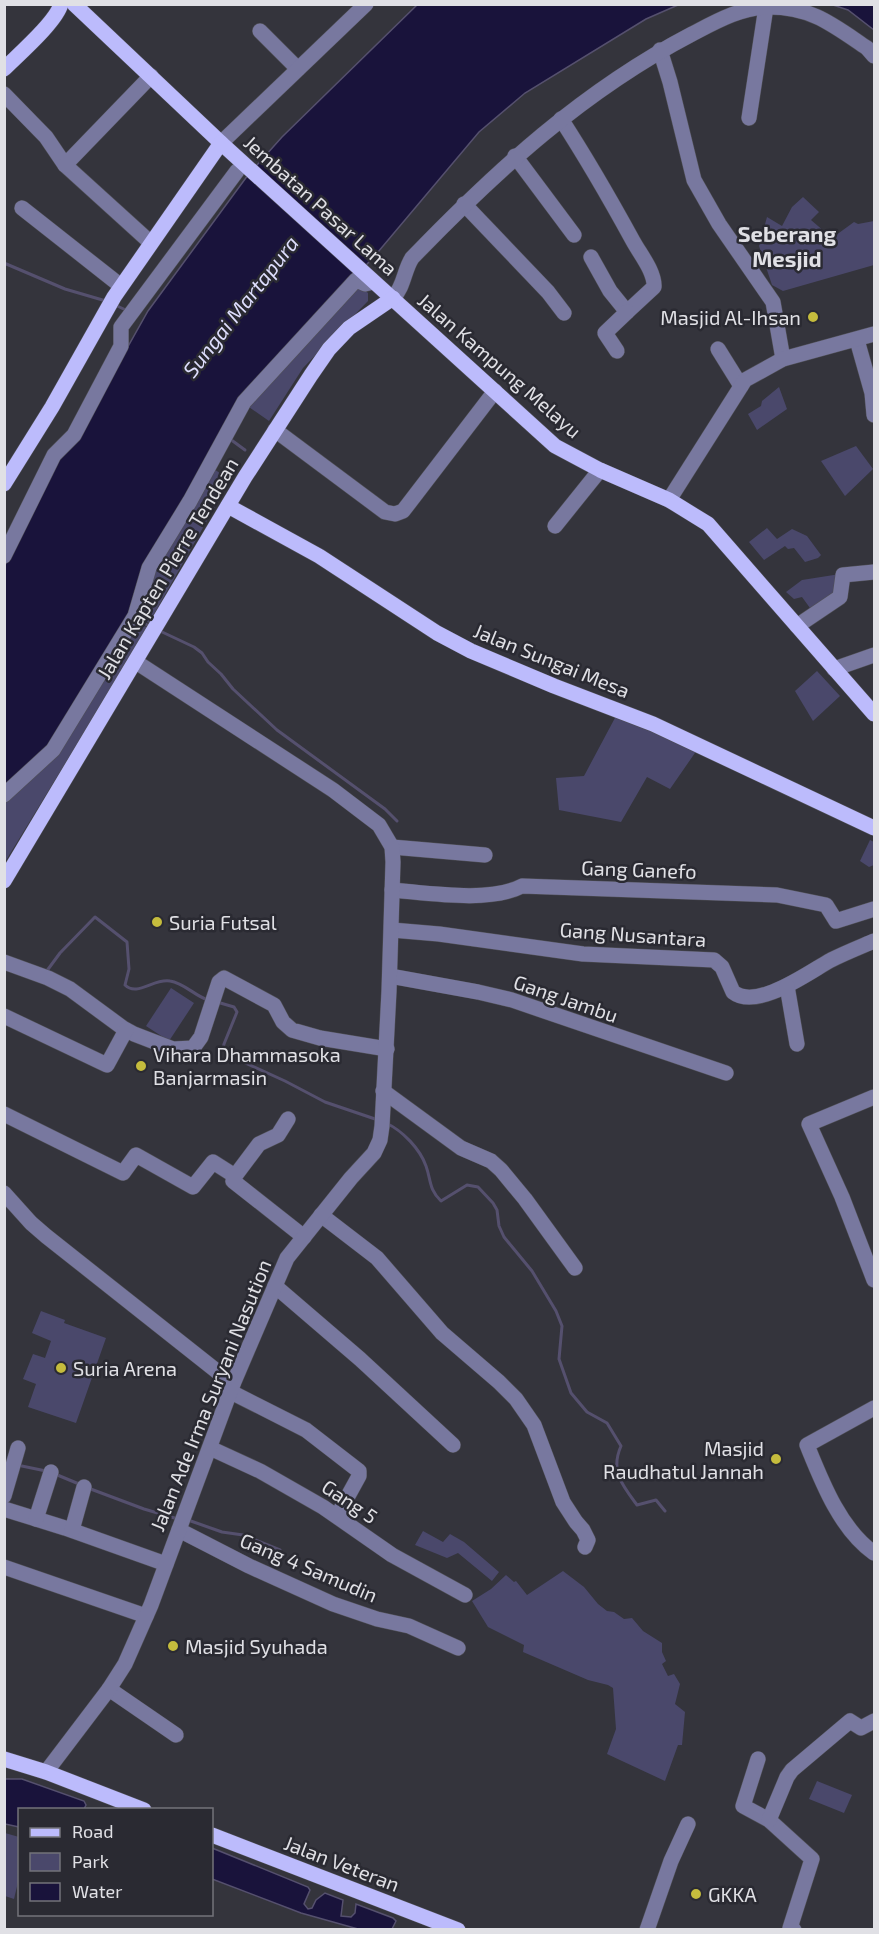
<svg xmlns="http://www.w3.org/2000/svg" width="879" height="1934" viewBox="0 0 879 1934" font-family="'Exo 2',sans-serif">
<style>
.green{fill:#4a486b}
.water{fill:#19133b;stroke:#55506e;stroke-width:1.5}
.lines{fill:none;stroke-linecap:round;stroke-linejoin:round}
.stream{stroke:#55506e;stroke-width:3}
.minor-casing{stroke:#505057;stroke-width:16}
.major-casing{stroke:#505057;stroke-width:16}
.minor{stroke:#78789f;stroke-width:15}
.major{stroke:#bcbbfc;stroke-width:15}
.poi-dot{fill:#c5bc3d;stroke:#2a2a32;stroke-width:2}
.labels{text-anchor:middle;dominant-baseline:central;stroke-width:5;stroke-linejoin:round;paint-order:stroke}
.street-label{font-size:20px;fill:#e0e0e5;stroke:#2a2a32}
.poi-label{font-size:20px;fill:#e0e0e5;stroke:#2a2a32;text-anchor:start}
.water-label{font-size:21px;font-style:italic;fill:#dedefd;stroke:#2a2a32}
.quarter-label{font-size:22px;font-weight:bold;fill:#e0e0e5;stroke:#2a2a32}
</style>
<rect width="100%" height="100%" fill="#34343c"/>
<!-- green -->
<g class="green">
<polygon points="803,197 819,212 811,220 832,238 854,222 858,224 874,221 874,265 783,291 772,285 759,246 767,217 782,226 792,207"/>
<polygon points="357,283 368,293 368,301 303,368 269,421 246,405"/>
<polygon points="779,387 787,409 757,430 748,414 761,406 762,401"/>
<polygon points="856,446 873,469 845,496 821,461"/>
<polygon points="211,467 230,480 149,623 139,618 153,568"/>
<polygon points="767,528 777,539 792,529 807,536 821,555 818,558 805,562 794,548 788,549 785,546 764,560 749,542"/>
<polygon points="840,574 838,594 825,607 810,608 802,597 794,599 786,592 802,580"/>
<polygon points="134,620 148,628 5,862 5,801"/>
<polygon points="817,671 840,696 813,721 795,691"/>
<polygon points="616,716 697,750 670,789 647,777 621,822 559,810 556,778 584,776"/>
<polygon points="870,840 874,842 874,865 869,867 860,861"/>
<polygon points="171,988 194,1003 169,1041 146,1026"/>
<polygon points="41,1311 65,1320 64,1323 106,1338 76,1423 28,1407 36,1384 23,1379 33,1354 45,1358 51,1341 32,1333"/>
<polygon points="423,1531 443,1542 450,1534 464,1542 499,1572 492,1581 458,1553 447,1558 415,1545"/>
<polygon points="563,1571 584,1587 598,1604 607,1611 614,1612 624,1619 632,1618 643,1631 662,1643 662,1652 666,1661 662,1664 668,1676 674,1674 680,1684 675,1704 685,1712 682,1745 678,1745 665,1781 607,1754 616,1729 613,1688 608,1685 588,1680 523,1652 524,1645 488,1627 472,1601 491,1589 506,1575 514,1582 516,1581 527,1595"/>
<polygon points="817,1781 852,1795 844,1813 809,1799"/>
<polygon points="5,1833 19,1837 19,1878 14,1899 5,1896"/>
</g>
<!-- water -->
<g class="water">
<polygon points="417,5 678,5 646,19 525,93 479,132 378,252 243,401 130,613 47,749 5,788 5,565 59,459 76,439 148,311 248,175 282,137"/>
<polygon points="833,5 874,5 874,30 848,10"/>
<polygon points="5,1779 22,1779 84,1801 86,1805 84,1809 20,1810 19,1827 5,1824"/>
<polygon points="212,1848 308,1887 310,1890 304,1904 308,1909 312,1908 316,1900 325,1893 343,1900 341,1916 351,1917 355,1913 356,1904 393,1918 396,1921 392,1929 358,1929 301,1913 212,1879"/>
</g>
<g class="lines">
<!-- stream -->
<g class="stream">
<polyline points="4,263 65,289 106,301"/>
<polyline points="115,305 128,311"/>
<polyline points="230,439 245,450"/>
<polyline points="138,620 151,627"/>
<polyline points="160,631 194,647 202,653 208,662 221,674 233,689 277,730 385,809 397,821"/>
<path d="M46 972 60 953 95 917 127 942 129 969 125 985C137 997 154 978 170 981 184 983 195 996 208 1000"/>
<polyline points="217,1002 234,1007 237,1012 224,1044 223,1049 232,1057 285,1081 325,1102 378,1120"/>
<path d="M386 1123C403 1131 420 1149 426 1166 431 1180 429 1190 441 1201L467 1185 478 1187 493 1203 497 1210 499 1226 504 1237 532 1271 556 1311 562 1326 559 1359 571 1393 587 1412 607 1423 621 1446C610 1471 622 1485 637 1505L656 1500 665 1511"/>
<polyline points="17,1465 46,1471"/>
<polyline points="55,1474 79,1484"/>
<polyline points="88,1488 144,1509 178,1519"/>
<polyline points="188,1520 222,1532 243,1535 280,1550"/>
</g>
<defs>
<g id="minor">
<polyline points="260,31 298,69"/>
<polyline points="660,50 670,82 694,180 719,224 773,302 783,359"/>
<polyline points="4,94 46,137 65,165 151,243"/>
<polyline points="749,118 766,7"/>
<path d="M561 119C587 159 610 199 633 241 640 254 655 272 654 287L627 312 610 291 591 257"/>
<polyline points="221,143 366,4"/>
<polyline points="515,156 574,235"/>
<polyline points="65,165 151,76"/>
<polyline points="464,204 548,292 564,313"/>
<polyline points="22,208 121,286"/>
<path d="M393 298C404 287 404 270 412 258 497 170 583 91 692 34 715 22 741 7 769 7 812 7 833 25 867 48L874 56"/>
<polyline points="857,340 872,393 874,415"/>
<polyline points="718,349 741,386"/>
<polyline points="617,351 605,333 627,312"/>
<polyline points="275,430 385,512 395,514 403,511 495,391"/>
<polyline points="669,500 745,380 783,359 874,334"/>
<polyline points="555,526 600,470"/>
<polyline points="4,556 54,455 74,435 121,346 121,327 237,171"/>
<polyline points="797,626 840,597 843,575 874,572"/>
<polyline points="834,669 874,655"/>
<polyline points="4,795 53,750 135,616 149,568 190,501 244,402 356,280 365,284 373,282"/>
<polyline points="392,847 485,855"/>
<path d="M392 890C429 893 490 903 522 886L777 895 826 905 836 921 874 909"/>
<path d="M392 930 439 934 583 954 714 960 722 967 733 992C757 1011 809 972 831 960 845 953 860 947 874 941"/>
<polyline points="4,962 48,978 70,989 123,1028 134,1034 173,1049 193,1048 201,1037 219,982 224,978 274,1005 283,1022 292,1030 320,1038 387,1049"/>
<polyline points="390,976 478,992 512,1000 726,1073"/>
<polyline points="787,986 797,1044"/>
<polyline points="4,1016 107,1065 126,1030"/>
<polyline points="383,1091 461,1148 491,1161 501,1170 525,1199 575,1268"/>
<polyline points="874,1097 809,1124 842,1197 874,1280"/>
<polyline points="4,1114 123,1173 136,1155 193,1187 213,1162 235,1176"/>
<polyline points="288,1119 278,1135 259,1144 235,1176 233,1181 304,1237"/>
<polyline points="4,1193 31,1223 46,1236 233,1384"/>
<polyline points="321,1215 377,1258 442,1333 499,1382 516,1399 534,1425 563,1502 576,1522 583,1530 588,1540 585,1547"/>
<polyline points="275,1286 360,1359 453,1445"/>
<polyline points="231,1392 306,1430 359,1471 359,1476 337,1516"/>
<path d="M874 1408 807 1445C822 1482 840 1529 874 1553"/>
<polyline points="210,1448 260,1471 323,1507 392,1555 465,1595"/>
<polyline points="4,1496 18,1448"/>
<polyline points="4,1509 65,1528 166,1564"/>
<polyline points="36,1519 51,1472"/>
<polyline points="72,1530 84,1487"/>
<polyline points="179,1530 249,1566 333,1604 377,1619 409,1626 458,1648"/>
<polyline points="4,1567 146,1616"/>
<polyline points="109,1689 176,1735"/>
<polyline points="758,1759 743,1806 769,1820 812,1859 790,1928 794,1930"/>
<polyline points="46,1772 109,1689 125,1664 151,1605 233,1384 287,1258 351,1178 374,1153 380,1140 382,1126 389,991 393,862 392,847 379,825 333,790 136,662"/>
<polyline points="769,1820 787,1777 792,1770 850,1721 861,1728 874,1721"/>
<polyline points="647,1930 671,1861 688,1824"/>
</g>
<g id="major">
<polyline points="74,4 221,143 555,446 600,470 669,500 708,524 874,714"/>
<path d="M4 69C19 54 56 22 61 4"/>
<polyline points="4,484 52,407 114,297 221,143"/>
<polyline points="228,506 319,556 437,633 471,651 554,686 653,724 874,828"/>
<polyline points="4,881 245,477 311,375 329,349 349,328 393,298"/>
<polyline points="4,1759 46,1772 144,1810"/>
<polyline points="212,1835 458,1930"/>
</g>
</defs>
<!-- minor casing -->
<use href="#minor" class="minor-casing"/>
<!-- major casing -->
<use href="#major" class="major-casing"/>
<!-- minor -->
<use href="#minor" class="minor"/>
<!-- major -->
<use href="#major" class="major"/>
</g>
<!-- markers -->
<g class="poi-dot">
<circle cx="813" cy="317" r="6"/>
<circle cx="157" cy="922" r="6"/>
<circle cx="141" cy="1066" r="6"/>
<circle cx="61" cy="1368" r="6"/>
<circle cx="776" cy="1459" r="6"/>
<circle cx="173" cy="1646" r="6"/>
<circle cx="696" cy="1894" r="6"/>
</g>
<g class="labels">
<!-- street labels -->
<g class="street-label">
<text transform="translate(321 205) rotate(42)">Jembatan Pasar Lama</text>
<text transform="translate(500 365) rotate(41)">Jalan Kampung Melayu</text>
<text transform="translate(167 568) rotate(-59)">Jalan Kapten Pierre Tendean</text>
<text transform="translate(552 660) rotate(22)">Jalan Sungai Mesa</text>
<text transform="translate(639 869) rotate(2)">Gang Ganefo</text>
<text transform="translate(633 934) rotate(4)">Gang Nusantara</text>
<text transform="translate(566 998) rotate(19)">Gang Jambu</text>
<text transform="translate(210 1395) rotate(-68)">Jalan Ade Irma Suryani Nasution</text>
<text transform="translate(350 1501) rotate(34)">Gang 5</text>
<text transform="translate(309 1567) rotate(23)">Gang 4 Samudin</text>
<text transform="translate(342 1863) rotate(21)">Jalan Veteran</text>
</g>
<!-- poi labels -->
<g class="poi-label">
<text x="801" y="317" text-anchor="end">Masjid Al-Ihsan</text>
<text x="169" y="922">Suria Futsal</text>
<text x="153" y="1054">Vihara Dhammasoka<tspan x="153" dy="23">Banjarmasin</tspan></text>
<text x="73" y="1368">Suria Arena</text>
<text x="764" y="1448" text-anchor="end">Masjid<tspan x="764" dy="23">Raudhatul Jannah</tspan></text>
<text x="185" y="1646">Masjid Syuhada</text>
<text x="708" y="1894">GKKA</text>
</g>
<!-- water labels -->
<g class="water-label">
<text transform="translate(240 306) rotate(-52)">Sungai Martapura</text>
</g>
<!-- quarter labels -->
<g class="quarter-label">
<text x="787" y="233">Seberang<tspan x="787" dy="25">Mesjid</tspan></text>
</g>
</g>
<!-- border -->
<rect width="879" height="1934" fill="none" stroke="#e0e0e5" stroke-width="12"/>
<!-- legend -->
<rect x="18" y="1808" width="195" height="108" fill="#2a2a32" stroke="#73737a" stroke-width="1.5"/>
<rect x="30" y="1828" width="30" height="9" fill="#bcbbfc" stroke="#73737a" stroke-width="1.5"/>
<text x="72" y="1838" font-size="18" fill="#e0e0e5">Road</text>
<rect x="30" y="1853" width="30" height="18" fill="#4a486b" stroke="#73737a" stroke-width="1.5"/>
<text x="72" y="1868" font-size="18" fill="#e0e0e5">Park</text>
<rect x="30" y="1883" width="30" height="18" fill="#19133b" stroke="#73737a" stroke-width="1.5"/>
<text x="72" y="1898" font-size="18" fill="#e0e0e5">Water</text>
</svg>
